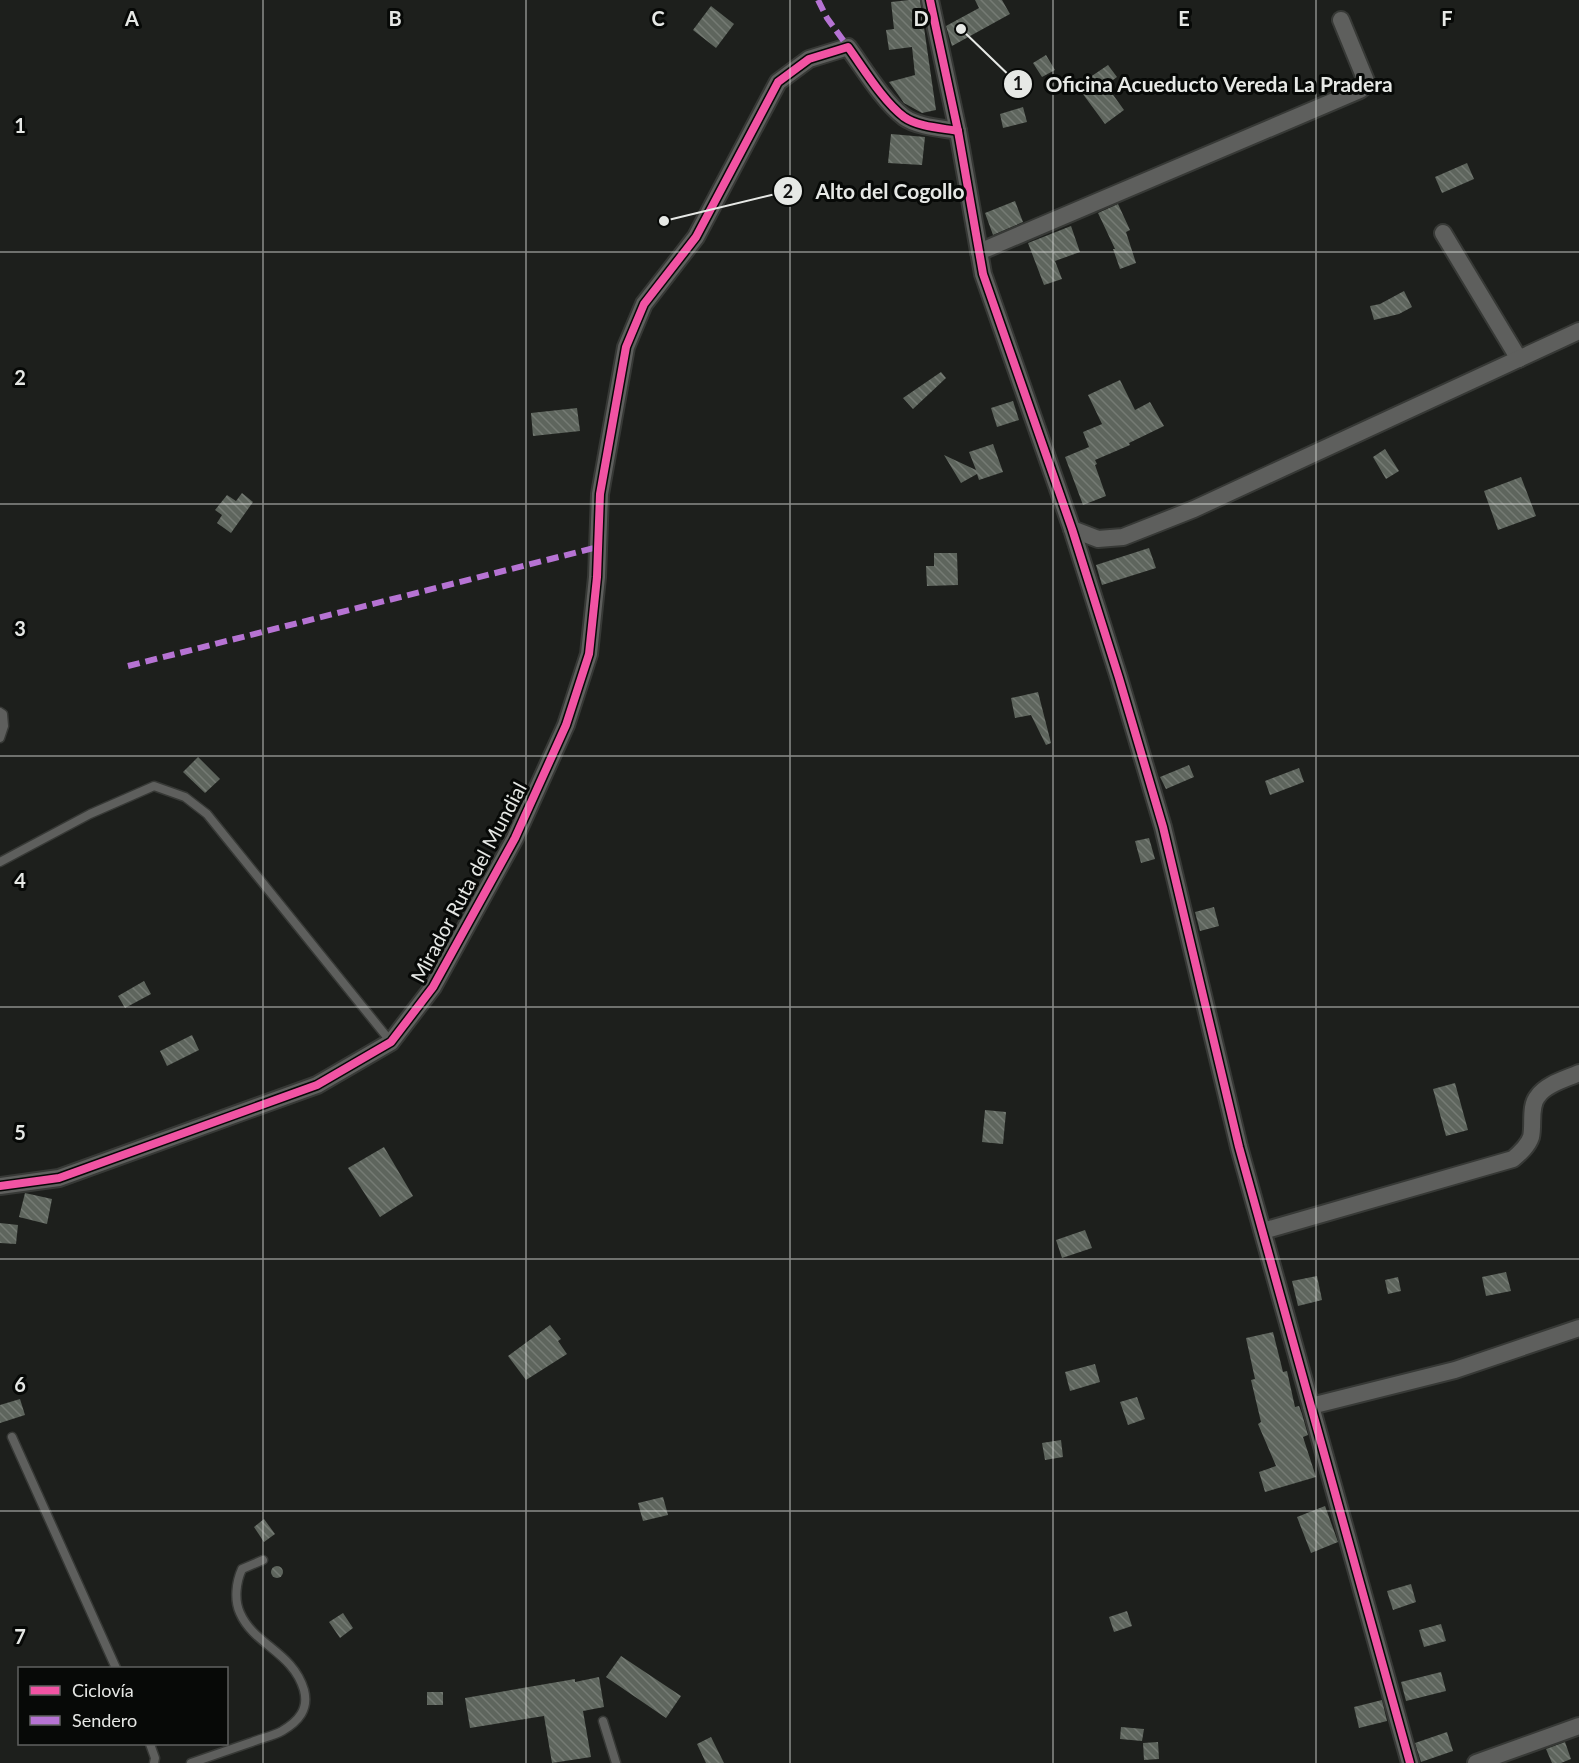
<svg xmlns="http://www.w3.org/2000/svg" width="1579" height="1763" viewBox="0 0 1579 1763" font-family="Lato,sans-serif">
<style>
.building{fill:url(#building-back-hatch)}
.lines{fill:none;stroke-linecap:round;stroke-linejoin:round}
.lane-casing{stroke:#373936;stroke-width:11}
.street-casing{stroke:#373936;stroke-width:20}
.lane{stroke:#5e5f5d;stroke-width:8}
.street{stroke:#5e5f5d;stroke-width:16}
.quiet{stroke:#b673d3;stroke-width:6;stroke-dasharray:12 6;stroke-linecap:butt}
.cycleway-casing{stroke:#070907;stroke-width:11}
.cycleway{stroke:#f153a3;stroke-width:8}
.grid{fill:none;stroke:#e6e8e5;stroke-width:1.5;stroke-opacity:0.55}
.labels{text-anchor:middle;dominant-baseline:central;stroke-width:6;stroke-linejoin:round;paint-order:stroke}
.street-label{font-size:20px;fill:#e6e8e5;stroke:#070907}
.grid-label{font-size:20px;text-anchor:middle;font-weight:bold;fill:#e6e8e5;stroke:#070907;stroke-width:6;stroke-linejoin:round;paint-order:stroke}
.leader{fill:none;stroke:#e6e8e5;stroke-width:2}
.callout-dot{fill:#e6e8e5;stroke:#070907;stroke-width:2}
.mark-label{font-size:18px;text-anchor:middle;font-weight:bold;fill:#111}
.callout-label{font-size:21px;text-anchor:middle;font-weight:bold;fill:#e6e8e5;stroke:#070907;stroke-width:6;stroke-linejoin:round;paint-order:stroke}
</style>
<defs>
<pattern id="building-back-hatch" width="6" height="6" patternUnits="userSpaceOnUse" patternTransform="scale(1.5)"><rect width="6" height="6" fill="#5e655d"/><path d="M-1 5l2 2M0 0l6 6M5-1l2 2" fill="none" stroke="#757b74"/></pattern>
</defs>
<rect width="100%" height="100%" fill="#1d1f1c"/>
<!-- building -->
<g class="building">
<polygon points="909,0 920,0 936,110 922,113 904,103 889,82 915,75 912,47 889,50 886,30 894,29 891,2"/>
<polygon points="975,0 1002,0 1010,14 952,46 946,26 979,8"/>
<polygon points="711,6 734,24 716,48 693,30"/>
<polygon points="1046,55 1055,70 1042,77 1033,63"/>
<polygon points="1108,65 1117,77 1106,85 1124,110 1105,124 1077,86"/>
<polygon points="1023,107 1027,122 1003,128 1000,114"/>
<polygon points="891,134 925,137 922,165 888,163"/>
<polygon points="1467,163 1474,179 1442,193 1435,177"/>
<polygon points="1015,201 1023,222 993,235 985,213"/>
<polygon points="1118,204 1130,230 1126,232 1136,263 1120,269 1113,249 1115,249 1098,213"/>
<polygon points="1071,226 1080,252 1055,261 1062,279 1044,285 1028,243"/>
<polygon points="1404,291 1412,307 1399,314 1374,320 1370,306 1380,304"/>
<polygon points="941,372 946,378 913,409 903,398"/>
<polygon points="1120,380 1135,410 1150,402 1164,426 1129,443 1130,445 1095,460 1097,464 1095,465 1106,496 1083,505 1065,457 1089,447 1083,432 1102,424 1088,395"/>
<polygon points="1013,401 1019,420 997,427 991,408"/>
<polygon points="577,408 580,431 533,436 531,413"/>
<polygon points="993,444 1003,472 979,480 977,474 961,483 944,455 976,470 969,452"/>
<polygon points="1385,449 1399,471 1386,479 1373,457"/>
<polygon points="1521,477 1536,516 1498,530 1484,491"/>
<polygon points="242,493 253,502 231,533 217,523 222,515 215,510 227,495 236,501"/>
<polygon points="1149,548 1156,568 1102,585 1096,565"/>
<polygon points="934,553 957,553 958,585 927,586 926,566 934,566"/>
<polygon points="1038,692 1051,743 1046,745 1031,715 1015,718 1011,698"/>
<polygon points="198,757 220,779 205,793 183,772"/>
<polygon points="1189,765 1194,777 1166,789 1160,777"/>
<polygon points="1299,768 1304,782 1270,795 1265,781"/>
<polygon points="1149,838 1155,859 1141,863 1135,841"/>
<polygon points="1214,907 1219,926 1200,931 1195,912"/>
<polygon points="144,981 151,994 125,1008 118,996"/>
<polygon points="192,1035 199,1050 167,1066 160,1051"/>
<polygon points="1455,1083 1468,1130 1446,1136 1433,1089"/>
<polygon points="985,1110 1006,1112 1003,1144 982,1142"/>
<polygon points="384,1147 413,1196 380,1217 348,1168"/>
<polygon points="25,1193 52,1199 47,1224 19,1217"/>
<polygon points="0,1223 18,1225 16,1244 0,1243"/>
<polygon points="1085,1230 1092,1248 1062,1258 1056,1240"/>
<polygon points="1506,1272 1511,1291 1486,1296 1482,1277"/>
<polygon points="1317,1276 1322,1300 1298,1306 1292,1281"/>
<polygon points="1398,1277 1401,1291 1388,1294 1385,1280"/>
<polygon points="550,1325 561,1339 558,1341 567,1354 526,1380 508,1356"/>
<polygon points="1273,1332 1283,1372 1287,1371 1295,1407 1299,1406 1302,1414 1308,1435 1303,1437 1316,1477 1265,1492 1259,1472 1276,1466 1258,1424 1261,1422 1251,1380 1255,1379 1246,1338"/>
<polygon points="1095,1364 1100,1382 1070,1391 1065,1372"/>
<polygon points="1137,1397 1145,1419 1128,1425 1120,1402"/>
<polygon points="20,1399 25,1415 0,1423 0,1405"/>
<polygon points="1061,1440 1063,1457 1045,1460 1042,1443"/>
<polygon points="663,1497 668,1515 643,1521 638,1503"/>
<polygon points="1325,1506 1338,1542 1311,1553 1297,1517"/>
<polygon points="264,1519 275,1534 264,1542 254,1527"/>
<circle cx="277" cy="1572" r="6"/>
<polygon points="1411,1584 1416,1602 1393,1610 1387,1591"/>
<polygon points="1127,1611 1132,1626 1114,1632 1109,1617"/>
<polygon points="343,1613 353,1628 340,1638 329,1622"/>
<polygon points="1441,1624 1446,1641 1424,1647 1419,1630"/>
<polygon points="621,1656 681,1696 666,1718 606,1677"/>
<polygon points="1441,1672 1446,1691 1406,1701 1401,1682"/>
<polygon points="599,1677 604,1707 583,1711 591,1757 552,1763 544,1716 470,1728 465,1698 575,1679 575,1682"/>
<rect x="427" y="1692" width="16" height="13"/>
<polygon points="1382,1700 1387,1721 1359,1728 1354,1707"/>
<polygon points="1121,1727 1144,1729 1142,1741 1120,1739"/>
<polygon points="1447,1732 1453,1751 1421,1762 1415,1743"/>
<polygon points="711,1737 724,1763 706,1763 697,1744"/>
<polygon points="1158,1742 1159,1759 1144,1760 1143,1743"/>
<polygon points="1565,1742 1571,1759 1561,1763 1552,1763 1546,1749"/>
</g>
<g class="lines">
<defs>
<g id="lane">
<polyline points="0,712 3,714 4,726 0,738"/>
<polyline points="0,862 90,814 154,786 185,797 207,814 391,1042"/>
<polyline points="12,1437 116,1668"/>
<polyline points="603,1721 616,1763"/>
<polyline points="150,1744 155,1758 154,1763"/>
<path d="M191 1763C211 1756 232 1749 252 1742 262 1738 273 1736 282 1731 299 1721 309 1709 304 1690 293 1652 254 1645 240 1613 234 1600 236 1582 242 1569L263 1560"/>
</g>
<g id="street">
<polyline points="930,0 958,131 983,274 1072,529 1119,678 1163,827 1239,1147 1410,1763"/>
<polyline points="1443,233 1519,359"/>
<polyline points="979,252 1360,90 1365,86 1366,81 1341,20"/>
<polyline points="1072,529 1098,539 1123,537 1194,509 1579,331"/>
<path d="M0 1186 59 1178 317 1085 391 1042 433 987 515 838 566 725 589 654 597 577 600 494 626 347 644 304 696 237 778 82 809 59 848 47C864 69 883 101 904 117 918 127 942 128 958 131"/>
<path d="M1263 1231 1513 1159C1520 1153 1528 1146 1531 1137 1534 1125 1529 1106 1538 1096 1546 1084 1566 1079 1579 1073"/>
<polyline points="1311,1406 1455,1370 1579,1328"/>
<polyline points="1476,1763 1579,1726"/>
</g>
</defs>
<!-- lane casing -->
<use href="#lane" class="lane-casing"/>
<!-- street casing -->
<use href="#street" class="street-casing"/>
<!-- lane -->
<use href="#lane" class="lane"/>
<!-- street -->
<use href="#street" class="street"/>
<!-- quiet -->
<g class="quiet">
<polyline points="818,0 827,18 848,47"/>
<polyline points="128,666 598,547"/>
</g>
<defs>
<g id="cycleway">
<polyline points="930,0 958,131 983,274 1072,529 1119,678 1163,827 1239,1147 1410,1763"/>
<path d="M0 1186 59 1178 317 1085 391 1042 433 987 515 838 566 725 589 654 597 577 600 494 626 347 644 304 696 237 778 82 809 59 848 47C864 69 883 101 904 117 918 127 942 128 958 131"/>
</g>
</defs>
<!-- cycleway casing -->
<use href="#cycleway" class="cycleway-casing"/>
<!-- cycleway -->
<use href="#cycleway" class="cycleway"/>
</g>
<!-- grid -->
<path class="grid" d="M263 0V1763M526 0V1763M790 0V1763M1053 0V1763M1316 0V1763M0 252H1579M0 504H1579M0 756H1579M0 1007H1579M0 1259H1579M0 1511H1579"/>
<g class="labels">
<!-- street labels -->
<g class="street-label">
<text transform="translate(468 882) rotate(-62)">Mirador Ruta del Mundial</text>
</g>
</g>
<g class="grid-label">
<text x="132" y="26">A</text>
<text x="395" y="26">B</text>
<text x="658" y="26">C</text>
<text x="921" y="26">D</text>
<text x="1184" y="26">E</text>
<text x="1447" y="26">F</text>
<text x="20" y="133">1</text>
<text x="20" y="385">2</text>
<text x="20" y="636">3</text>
<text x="20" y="888">4</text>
<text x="20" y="1140">5</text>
<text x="20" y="1392">6</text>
<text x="20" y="1644">7</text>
</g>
<!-- callouts -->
<path class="leader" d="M961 29L1018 84M664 221L788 191"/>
<g class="callout-dot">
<circle cx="961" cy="29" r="6"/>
<circle cx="664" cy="221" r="6"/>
<circle cx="1018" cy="84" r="15"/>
<circle cx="788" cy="191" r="15"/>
</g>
<g class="mark-label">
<text x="1018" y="90">1</text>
<text x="788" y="198">2</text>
</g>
<g class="callout-label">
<text x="1219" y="92">Oficina Acueducto Vereda La Pradera</text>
<text x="890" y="199">Alto del Cogollo</text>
</g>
<!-- legend -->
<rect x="18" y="1667" width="210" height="78" fill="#070907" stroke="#606260" stroke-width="1.5"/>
<rect x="30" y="1686" width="30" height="9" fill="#f153a3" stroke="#606260" stroke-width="1.5"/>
<text x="72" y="1697" font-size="18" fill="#e6e8e5">Ciclovía</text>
<rect x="30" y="1716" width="30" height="9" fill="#b673d3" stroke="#606260" stroke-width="1.5"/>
<text x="72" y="1727" font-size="18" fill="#e6e8e5">Sendero</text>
</svg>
